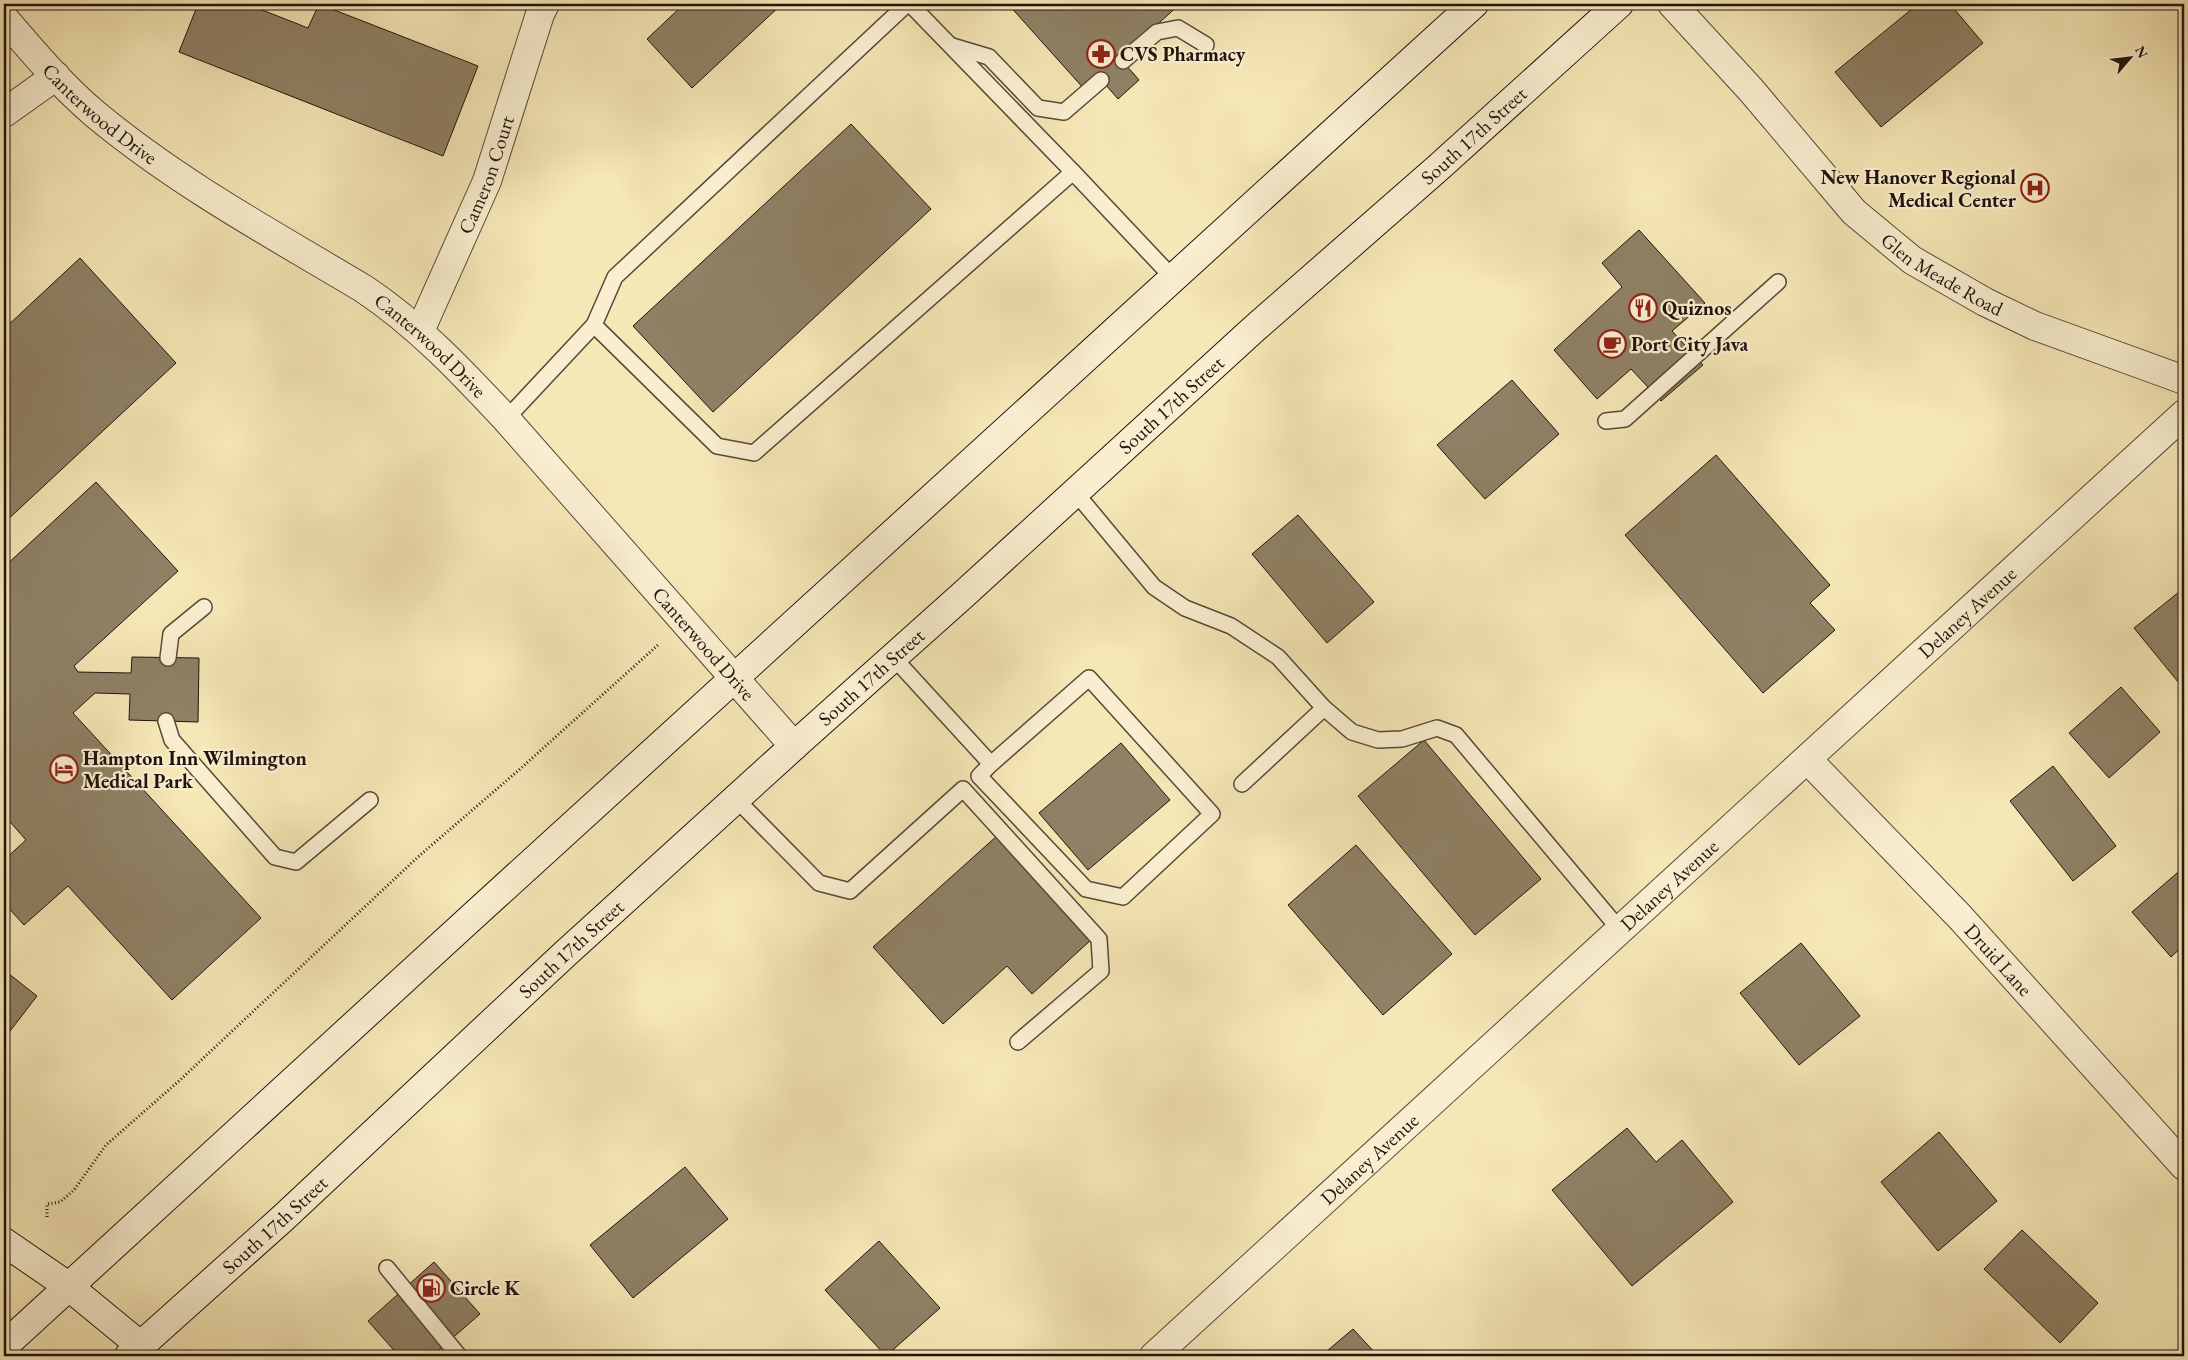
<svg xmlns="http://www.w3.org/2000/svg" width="2188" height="1360" viewBox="0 0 2188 1360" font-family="'EB Garamond',serif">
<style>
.building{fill:#8f8165;stroke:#20130d}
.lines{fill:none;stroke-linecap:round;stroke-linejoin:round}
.lane-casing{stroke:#564837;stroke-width:18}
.street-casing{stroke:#564837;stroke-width:30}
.secondary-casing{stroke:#20130d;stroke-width:30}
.path{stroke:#20130d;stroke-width:3;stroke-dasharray:1 2.5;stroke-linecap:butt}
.lane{stroke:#f9efd0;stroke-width:15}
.street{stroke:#f9efd0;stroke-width:28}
.secondary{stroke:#f9efd0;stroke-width:28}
.labels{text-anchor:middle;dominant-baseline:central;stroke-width:4.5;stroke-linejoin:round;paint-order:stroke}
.poi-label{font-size:20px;font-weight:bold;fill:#20130d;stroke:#f9efd0;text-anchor:start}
.street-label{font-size:20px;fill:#20130d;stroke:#f9efd0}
</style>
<rect width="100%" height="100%" fill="#f6e7b6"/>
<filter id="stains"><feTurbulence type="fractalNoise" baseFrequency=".004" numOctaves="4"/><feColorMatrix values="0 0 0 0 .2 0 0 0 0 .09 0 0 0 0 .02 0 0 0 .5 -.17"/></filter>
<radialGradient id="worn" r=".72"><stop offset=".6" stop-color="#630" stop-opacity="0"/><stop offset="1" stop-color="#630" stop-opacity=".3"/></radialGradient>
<!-- building -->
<g class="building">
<polygon points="198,4 247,4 308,28 319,4 478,66 443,156 179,52"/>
<polygon points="684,4 782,4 692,88 647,39"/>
<polygon points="1008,4 1180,4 1120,58 1139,80 1118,99 1099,77 1085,90"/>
<polygon points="1918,4 1950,4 1983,43 1881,127 1835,72"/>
<polygon points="851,124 931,209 713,412 633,326"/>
<polygon points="1639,230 1705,303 1672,331 1703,365 1661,401 1631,369 1597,399 1554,350 1622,287 1602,263"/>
<polygon points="80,258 176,363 4,523 4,329"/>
<polygon points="1512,380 1559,434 1485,499 1437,445"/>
<polygon points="1716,455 1830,585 1810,603 1835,630 1763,693 1625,535"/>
<polygon points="96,482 178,571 74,666 78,672 131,673 132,657 199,658 198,722 129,720 130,694 95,693 73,713 261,918 172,1000 68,886 24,925 4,903 4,860 26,840 4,815 4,567"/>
<polygon points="1298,515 1374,602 1327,643 1252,554"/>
<polygon points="2184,588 2184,687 2183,688 2134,628"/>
<polygon points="2121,687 2160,732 2109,778 2069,733"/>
<polygon points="1424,740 1541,879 1475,935 1358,796"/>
<polygon points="1121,743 1170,800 1088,870 1039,813"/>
<polygon points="2053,766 2116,846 2073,881 2010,801"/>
<polygon points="998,835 1092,939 1032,994 1007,966 943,1024 873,947"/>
<polygon points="1356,845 1452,954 1383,1015 1288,905"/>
<polygon points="2184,867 2184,945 2171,957 2132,912"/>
<polygon points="1801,943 1860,1016 1799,1065 1740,993"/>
<polygon points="4,970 37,996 4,1039"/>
<polygon points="1627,1128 1656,1162 1682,1140 1733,1202 1632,1286 1552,1190"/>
<polygon points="1939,1132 1997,1201 1938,1251 1881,1182"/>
<polygon points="685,1167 728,1219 633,1298 590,1245"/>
<polygon points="2022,1230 2098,1303 2060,1343 1984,1269"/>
<polygon points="879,1241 940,1308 886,1356 825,1290"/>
<polygon points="434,1262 480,1314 432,1356 399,1356 368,1321"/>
<polygon points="1353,1329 1378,1356 1321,1356"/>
</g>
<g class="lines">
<defs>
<g id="lane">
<polyline points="910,4 1073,172"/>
<polyline points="952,46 989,57 1038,108 1064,112 1101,80"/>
<polyline points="1123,61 1157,32 1178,28 1206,45"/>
<polyline points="594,325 615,277 907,4"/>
<polyline points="506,419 594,325 717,446 754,453 1073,172 1173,278"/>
<polyline points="1606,421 1625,419 1778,282"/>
<polyline points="1075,492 1154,587 1185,608 1231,626 1278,657 1324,708 1242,784"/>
<polyline points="893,657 991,764 1089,678 1212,814 1123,897 1086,889 979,776 991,764"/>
<polyline points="168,658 171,634 204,607"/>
<polyline points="1324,708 1352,732 1378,740 1402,739 1437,728 1456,735 1620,930"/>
<polyline points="166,721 172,740 275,857 296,862 370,800"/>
<polyline points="736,799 819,883 850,891 963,789 1099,939 1101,971 1018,1042"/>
<polyline points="387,1268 459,1356"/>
</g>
<g id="street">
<path id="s1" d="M1672 4 1751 90 1854 212 1912 260 1985 302 2035 326 2184 380"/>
<path id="s2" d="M4 18C32 51 62 86 95 114 178 183 272 234 364 289 418 325 462 372 506 419L794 746"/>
<polyline points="4,113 56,76"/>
<path id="s3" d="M420 331 487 181 540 14 545 4"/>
<path id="s4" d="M1808 760 1960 917 2184 1166"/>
<path id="s5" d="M1154 1356 2184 414"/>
</g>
<g id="secondary">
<polyline points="4,1242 68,1286 141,1346"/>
<polyline points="4,1346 472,917 1474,4"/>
<path id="s6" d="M129 1356 282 1219 566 953 794 746 964 594 1255 328 1439 167 1619 4"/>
</g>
</defs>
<!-- lane casing -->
<use href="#lane" class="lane-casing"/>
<!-- street casing -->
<use href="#street" class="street-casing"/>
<!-- secondary casing -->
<use href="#secondary" class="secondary-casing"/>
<!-- path -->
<polyline class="path" points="47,1217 47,1204 60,1202 74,1190 106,1145 180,1080 419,856 520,769 659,644"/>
<!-- lane -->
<use href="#lane" class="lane"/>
<!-- street -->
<use href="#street" class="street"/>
<!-- secondary -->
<use href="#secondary" class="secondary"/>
</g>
<!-- icons -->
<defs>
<symbol id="pharmacy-ring" viewBox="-11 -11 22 22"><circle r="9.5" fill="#f9efd0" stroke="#8f2418" stroke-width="1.5"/><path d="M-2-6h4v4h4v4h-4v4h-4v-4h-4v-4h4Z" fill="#8f2418"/></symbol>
<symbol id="hospital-ring" viewBox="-11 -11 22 22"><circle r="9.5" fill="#f9efd0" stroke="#8f2418" stroke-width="1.5"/><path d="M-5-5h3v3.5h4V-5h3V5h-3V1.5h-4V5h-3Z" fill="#8f2418"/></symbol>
<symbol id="restaurant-ring" viewBox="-11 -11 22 22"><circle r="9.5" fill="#f9efd0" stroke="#8f2418" stroke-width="1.5"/><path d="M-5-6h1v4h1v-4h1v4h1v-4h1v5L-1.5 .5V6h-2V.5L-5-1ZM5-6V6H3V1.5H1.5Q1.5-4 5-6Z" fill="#8f2418"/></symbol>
<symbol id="cafe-ring" viewBox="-11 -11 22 22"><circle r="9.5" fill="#f9efd0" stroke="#8f2418" stroke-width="1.5"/><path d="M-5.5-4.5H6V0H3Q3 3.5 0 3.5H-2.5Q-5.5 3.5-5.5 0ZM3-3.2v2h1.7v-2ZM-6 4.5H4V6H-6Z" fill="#8f2418"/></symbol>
<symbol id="hotel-ring" viewBox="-11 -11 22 22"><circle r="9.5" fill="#f9efd0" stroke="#8f2418" stroke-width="1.5"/><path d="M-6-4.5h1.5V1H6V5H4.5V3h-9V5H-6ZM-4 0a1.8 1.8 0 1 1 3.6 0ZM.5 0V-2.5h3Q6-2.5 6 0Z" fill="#8f2418"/></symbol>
<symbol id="fuel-ring" viewBox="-11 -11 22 22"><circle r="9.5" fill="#f9efd0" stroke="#8f2418" stroke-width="1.5"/><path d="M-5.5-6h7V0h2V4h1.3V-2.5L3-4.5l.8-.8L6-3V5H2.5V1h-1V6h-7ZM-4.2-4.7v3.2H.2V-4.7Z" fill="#8f2418"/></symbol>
</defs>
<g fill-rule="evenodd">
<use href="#pharmacy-ring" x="1085" y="38" width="32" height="32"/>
<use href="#hospital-ring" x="2019" y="172" width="32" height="32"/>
<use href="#restaurant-ring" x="1627" y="292" width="32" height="32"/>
<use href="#cafe-ring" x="1596" y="328" width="32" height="32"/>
<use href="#hotel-ring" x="48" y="753" width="32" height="32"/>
<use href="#fuel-ring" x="415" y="1272" width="32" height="32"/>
</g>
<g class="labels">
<!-- poi labels -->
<g class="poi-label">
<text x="1120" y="54">CVS Pharmacy</text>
<text x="2016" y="177" text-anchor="end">New Hanover Regional<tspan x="2016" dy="23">Medical Center</tspan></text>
<text x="1662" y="308">Quiznos</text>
<text x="1631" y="344">Port City Java</text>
<text x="83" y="758">Hampton Inn Wilmington<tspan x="83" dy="23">Medical Park</tspan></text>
<text x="450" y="1288">Circle K</text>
</g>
<!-- street labels -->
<g class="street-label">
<text stroke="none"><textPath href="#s2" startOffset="136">Canterwood Drive</textPath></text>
<text stroke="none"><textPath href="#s6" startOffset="1816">South 17th Street</textPath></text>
<text stroke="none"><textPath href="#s3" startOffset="170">Cameron Court</textPath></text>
<text stroke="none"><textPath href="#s1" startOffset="385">Glen Meade Road</textPath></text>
<text stroke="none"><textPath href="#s2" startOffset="541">Canterwood Drive</textPath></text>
<text stroke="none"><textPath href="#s6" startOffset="1411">South 17th Street</textPath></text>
<text stroke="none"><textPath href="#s5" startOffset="1102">Delaney Avenue</textPath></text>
<text stroke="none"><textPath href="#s2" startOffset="946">Canterwood Drive</textPath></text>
<text stroke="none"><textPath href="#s6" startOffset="1006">South 17th Street</textPath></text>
<text stroke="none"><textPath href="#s5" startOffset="698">Delaney Avenue</textPath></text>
<text stroke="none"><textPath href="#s6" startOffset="601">South 17th Street</textPath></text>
<text stroke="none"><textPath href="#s4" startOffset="276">Druid Lane</textPath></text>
<text stroke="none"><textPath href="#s5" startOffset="292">Delaney Avenue</textPath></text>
<text stroke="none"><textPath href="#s6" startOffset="196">South 17th Street</textPath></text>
</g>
</g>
<!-- margin -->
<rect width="2188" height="1360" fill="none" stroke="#f6e7b6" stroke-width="20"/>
<rect x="5" y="5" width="2178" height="1350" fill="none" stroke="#20130d" stroke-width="2.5"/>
<rect x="10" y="10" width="2168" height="1340" fill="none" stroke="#20130d"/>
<!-- north arrow -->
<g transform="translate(2130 58) rotate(62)" stroke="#f9efd0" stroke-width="4" paint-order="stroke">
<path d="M0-4L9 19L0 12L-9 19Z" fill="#20130d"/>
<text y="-8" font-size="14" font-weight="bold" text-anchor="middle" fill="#20130d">N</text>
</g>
<rect width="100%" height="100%" filter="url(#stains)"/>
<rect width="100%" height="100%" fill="url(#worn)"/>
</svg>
